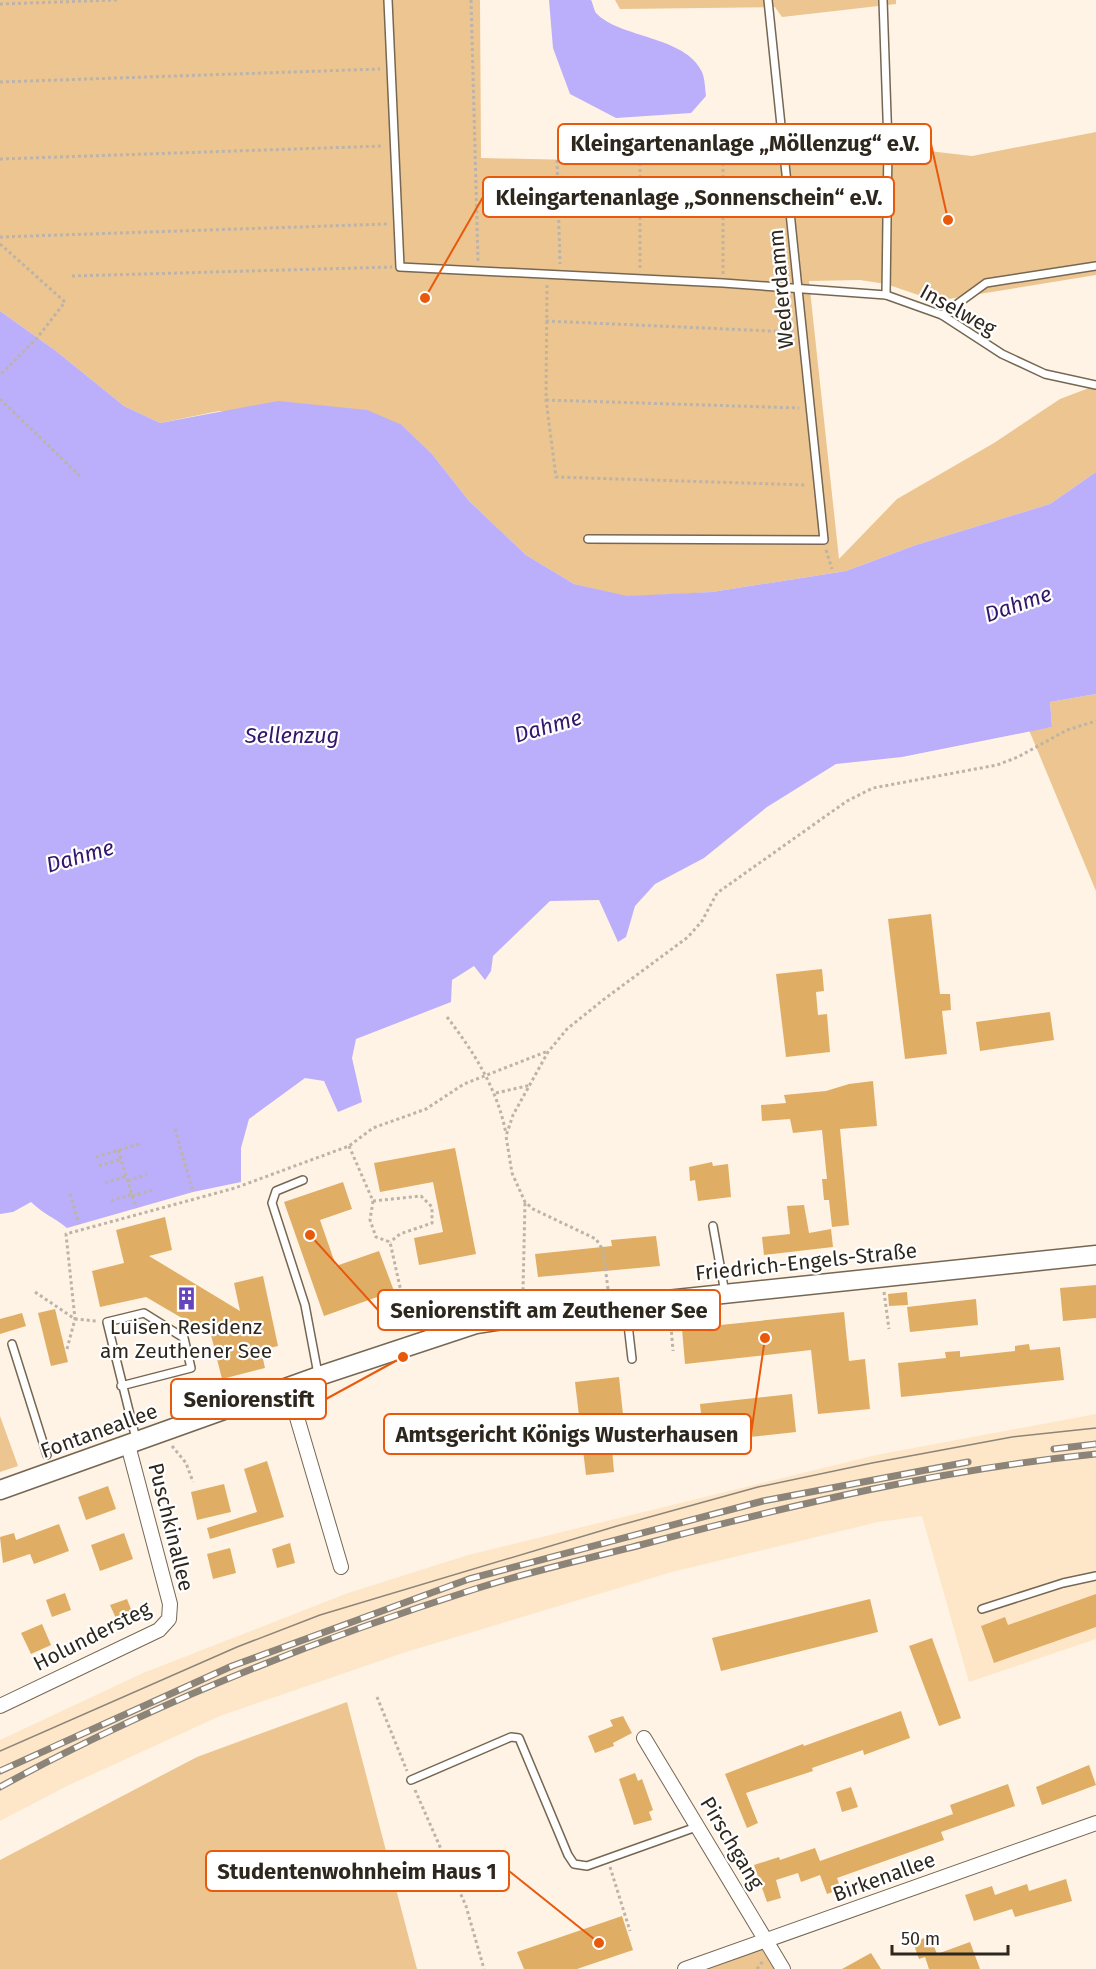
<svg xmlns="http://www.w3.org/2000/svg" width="1096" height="1969" viewBox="0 0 1096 1969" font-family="'Fira Sans',sans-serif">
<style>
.built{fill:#fee7c9}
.green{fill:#ecc590}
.water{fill:#bbaefa}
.building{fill:#e0ad64}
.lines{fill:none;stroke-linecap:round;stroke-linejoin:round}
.service-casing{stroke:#766752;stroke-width:10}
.minor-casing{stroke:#766752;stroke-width:16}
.secondary-casing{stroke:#766752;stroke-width:21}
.path{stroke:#bdb4a7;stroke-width:3;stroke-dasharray:3 3;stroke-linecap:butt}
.service{stroke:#fff;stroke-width:7}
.minor{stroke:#fff;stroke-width:14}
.secondary{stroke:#fff;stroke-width:18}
.tram{stroke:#8c8478;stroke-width:1.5}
.rail-casing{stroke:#8c8478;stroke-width:7}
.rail{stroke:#fff;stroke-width:4.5;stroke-dasharray:14;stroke-linecap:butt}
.labels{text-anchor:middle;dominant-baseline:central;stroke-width:4.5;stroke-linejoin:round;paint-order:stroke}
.street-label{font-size:21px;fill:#2e271e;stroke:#fff}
.poi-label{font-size:21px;fill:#2e271e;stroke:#fff}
.water-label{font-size:22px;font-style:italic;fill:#33156c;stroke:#fff}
.leader{fill:none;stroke:#e8590c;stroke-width:2}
.callout-dot{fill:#e8590c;stroke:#fff;stroke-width:2}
.callout{fill:#fff;stroke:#e8590c;stroke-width:2}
.callout-label{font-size:22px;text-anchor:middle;font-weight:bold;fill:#2e271e}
</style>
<rect width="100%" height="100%" fill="#fef3e5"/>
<!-- built -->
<polygon class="built" points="1096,1414 1096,1639 969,1682 922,1516 878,1522 672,1572 406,1652 220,1716 67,1786 0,1821 0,1740 143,1673 348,1593 468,1555 876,1455"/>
<!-- green -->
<g class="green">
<polygon points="0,0 480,0 481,158 793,165 789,135 972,156 1096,132 1096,275 936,301 886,284 860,280 809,281 839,559 897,499 994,443 1060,399 1089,388 1096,389 1096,472 1050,504 916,545 846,571 712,592 627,597 574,584 526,555 469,501 432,454 402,425 219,411 160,423 124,406 56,351 0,311"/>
<polygon points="615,0 896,0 896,4 782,17 775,7 620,9"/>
<polygon points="1096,694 1096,891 1029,730 1052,727 1050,702"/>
<polygon points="0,1416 18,1466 0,1472"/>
<polygon points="347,1702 417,1969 0,1969 0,1860 197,1757"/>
<polygon points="765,1946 780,1969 699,1969"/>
</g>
<!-- water -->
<g class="water">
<path d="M549 0H591C593 4 594 10 596 13 619 38 686 36 702 72 705 79 705 89 706 96L691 113 616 118 570 94 553 48Z"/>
<path d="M0 311 56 351 124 406 160 423 278 401 367 410 402 425 432 454 469 501 526 555 574 584 627 596 712 592 846 571 916 545 1050 504 1096 472V694L1050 702 1052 727 902 757 836 764 767 807 704 858 655 884 635 906 626 937 618 942 599 900 550 901 493 956 491 971 485 980 474 966 452 980 451 1002 356 1039 352 1058 362 1102 338 1112 324 1081 305 1078 249 1119 241 1148V1182L193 1192 67 1228C55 1218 42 1213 31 1202L13 1212 0 1214Z"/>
</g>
<!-- building -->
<g class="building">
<polygon points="931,914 940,994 950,994 951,1010 942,1011 947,1054 905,1059 888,919"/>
<polygon points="822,969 824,991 816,992 818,1015 827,1014 830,1052 786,1057 776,974"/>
<polygon points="1050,1012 1054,1040 980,1051 976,1022"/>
<polygon points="873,1081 877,1126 840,1129 849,1225 832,1227 829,1200 824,1200 822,1179 827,1179 822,1130 793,1133 790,1119 762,1121 761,1105 786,1103 784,1095 826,1091 849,1084"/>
<polygon points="455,1148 476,1254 419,1265 414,1238 443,1232 433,1182 380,1192 374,1163"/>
<polygon points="712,1162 713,1166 728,1164 731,1197 698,1201 695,1180 690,1181 689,1167"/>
<polygon points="343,1182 352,1209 320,1220 336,1266 379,1251 394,1291 324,1316 284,1202"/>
<polygon points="804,1205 809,1233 831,1229 833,1247 764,1255 762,1237 790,1234 787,1206"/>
<polygon points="165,1217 172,1250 149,1256 240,1311 234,1283 263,1276 278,1346 261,1350 265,1368 222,1379 211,1335 146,1297 100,1307 92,1271 124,1263 116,1230"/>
<polygon points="656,1236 660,1266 538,1277 535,1254 612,1246 611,1240"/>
<polygon points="1096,1285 1096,1318 1063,1321 1060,1288"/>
<polygon points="907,1292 908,1305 889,1306 888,1294"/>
<polygon points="976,1299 978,1325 910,1332 907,1307"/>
<polygon points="55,1309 68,1362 51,1366 38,1313"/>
<polygon points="844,1312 849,1361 865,1359 870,1409 818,1414 811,1350 685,1364 682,1329"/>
<polygon points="22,1313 26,1326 0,1334 0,1319"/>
<polygon points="1029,1344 1030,1350 1060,1347 1064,1380 901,1397 898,1363 946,1358 945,1352 960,1351 960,1357 1015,1351 1015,1346"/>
<polygon points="619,1377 624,1424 610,1426 614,1472 586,1475 575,1382"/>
<polygon points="792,1394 796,1432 704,1442 700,1404"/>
<polygon points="267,1461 284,1517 210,1539 207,1528 257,1512 244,1469"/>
<polygon points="224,1484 231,1512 197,1520 191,1492"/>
<polygon points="108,1486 116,1509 86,1520 78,1497"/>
<polygon points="59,1524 69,1551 34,1564 30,1554 3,1563 0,1537 14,1533 16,1540"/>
<polygon points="124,1533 133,1559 100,1571 91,1545"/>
<polygon points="290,1543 295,1563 277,1568 272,1549"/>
<polygon points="230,1548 236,1573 213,1579 207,1554"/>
<polygon points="65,1593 71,1610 52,1617 46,1600"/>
<polygon points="1096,1594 1096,1627 994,1663 981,1626 1005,1617 1008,1625"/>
<polygon points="127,1599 134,1617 118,1623 110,1605"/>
<polygon points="870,1599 878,1632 721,1671 712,1638"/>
<polygon points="42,1624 51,1645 31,1654 21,1633"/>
<polygon points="932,1638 961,1718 939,1726 909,1646"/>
<polygon points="901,1711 910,1738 864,1755 863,1750 812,1768 813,1771 746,1793 758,1823 747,1828 725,1774 803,1744 804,1746"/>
<polygon points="623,1716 632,1733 613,1743 614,1746 595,1753 588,1736 613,1726 610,1720"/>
<polygon points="1089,1765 1096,1785 1042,1805 1036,1787"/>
<polygon points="635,1773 638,1781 642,1779 653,1810 649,1812 652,1820 634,1825 619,1779"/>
<polygon points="1008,1784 1015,1806 941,1832 944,1840 837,1878 841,1889 827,1894 820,1875 801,1882 798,1873 776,1880 781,1898 767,1902 754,1865 779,1857 780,1860 815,1848 820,1861 953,1814 950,1805"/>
<polygon points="851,1787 858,1807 842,1812 836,1792"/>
<polygon points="1066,1879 1072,1901 1015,1917 1012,1909 974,1921 965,1895 992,1886 995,1895 1027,1884 1029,1891"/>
<polygon points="622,1916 633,1950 577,1969 524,1969 517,1952"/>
<polygon points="930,1936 937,1954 970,1942 980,1969 929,1969 925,1957 919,1959 913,1942"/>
<polygon points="871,1953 881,1969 842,1969"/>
</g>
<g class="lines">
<defs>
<g id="service">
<polyline points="388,0 400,267 723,283 886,295 942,315 1002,354 1045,374 1096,385"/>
<polyline points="883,0 888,145 886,295"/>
<polyline points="942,315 986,283 1096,266"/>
<polyline points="588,539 824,540 768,0"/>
<polyline points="303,1180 276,1191 272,1203 305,1305 318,1374"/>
<polyline points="713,1226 725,1293"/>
<polyline points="626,1307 632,1359"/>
<polyline points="12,1344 47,1455"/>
<polyline points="121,1386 191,1368 184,1338 144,1313 107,1322 136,1439"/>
<polyline points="982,1609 1063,1583 1096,1576"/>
<polyline points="411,1780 511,1737 519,1738 568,1855 574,1864 587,1866 699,1826"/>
</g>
<g id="minor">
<polyline points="288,1387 341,1567"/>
<polyline points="0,1706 159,1630 169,1619 170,1604 128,1445"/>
<polyline points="644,1738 783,1969"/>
<polyline points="685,1969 1096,1823"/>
</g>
<polyline id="secondary" points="0,1490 319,1376 476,1324 571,1310 1096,1255"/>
</defs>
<!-- service casing -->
<use href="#service" class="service-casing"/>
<!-- minor casing -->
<use href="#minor" class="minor-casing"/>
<!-- secondary casing -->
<use href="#secondary" class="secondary-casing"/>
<!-- path -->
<g class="path">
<polyline points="471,0 478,261"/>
<polyline points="0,4 117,0"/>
<polyline points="0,82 380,69"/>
<polyline points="0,159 383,146"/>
<polyline points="557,160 560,264"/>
<polyline points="640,163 640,268"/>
<polyline points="0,237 387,224"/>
<polyline points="0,244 65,302 37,338 0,375"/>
<polyline points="723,274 723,165"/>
<polyline points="72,276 392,267"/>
<polyline points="547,285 546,400 556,477 807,485"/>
<polyline points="546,321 793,332"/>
<polyline points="0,399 80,476"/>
<polyline points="546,400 799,408"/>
<polyline points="826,550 832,569"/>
<path d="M447 1017C474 1052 498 1090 506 1134"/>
<polyline points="496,1093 531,1085"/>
<polyline points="175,1129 193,1192"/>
<polyline points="349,1146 373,1201 370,1220 376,1237 390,1242 400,1287 415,1328"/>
<polyline points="118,1150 136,1208"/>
<polyline points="96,1157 139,1144"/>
<polyline points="99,1166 121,1159"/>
<polyline points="128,1181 147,1174"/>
<polyline points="105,1183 126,1176"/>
<polyline points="70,1194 79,1224"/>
<polyline points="132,1196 152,1190"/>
<polyline points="111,1201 132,1194"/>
<polyline points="373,1201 421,1196 432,1207 432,1223 400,1234 390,1242"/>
<polyline points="608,1289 603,1250 596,1239 533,1209 525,1202 512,1173 506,1136 513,1115 548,1052 567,1029 603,1000 688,937 702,921 717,893 847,801 873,788 997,765 1018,757 1067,730 1096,721"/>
<polyline points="35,1292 75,1319 96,1321"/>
<polyline points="884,1292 889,1329"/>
<polyline points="525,1302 523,1290 525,1202"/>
<polyline points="670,1314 673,1351"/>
<polyline points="67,1349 75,1319 66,1234 235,1188 349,1146 373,1128 426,1109 464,1084 548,1051"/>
<polyline points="172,1446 186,1463 193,1482"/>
<polyline points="377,1697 407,1771"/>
<polyline points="415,1790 466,1906 484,1969"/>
<polyline points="610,1867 630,1931"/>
<polyline points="757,1969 763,1961"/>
</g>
<!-- service -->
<use href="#service" class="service"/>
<!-- minor -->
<use href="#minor" class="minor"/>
<!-- secondary -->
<use href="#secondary" class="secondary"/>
<!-- tram -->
<polyline class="tram" points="0,1751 237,1647 320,1615 617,1526 758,1487 872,1463 1012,1437 1096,1428"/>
<defs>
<g id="rail">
<polyline points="1054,1449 1096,1444"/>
<polyline points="0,1771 232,1666 469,1579 763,1501 968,1462"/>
<path d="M0 1787C150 1705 312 1641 475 1589 531 1571 591 1558 648 1543 795 1504 945 1469 1096 1454"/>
</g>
</defs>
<!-- rail casing -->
<use href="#rail" class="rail-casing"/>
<!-- rail -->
<use href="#rail" class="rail"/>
</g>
<!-- icons -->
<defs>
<symbol id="building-bare" viewBox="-9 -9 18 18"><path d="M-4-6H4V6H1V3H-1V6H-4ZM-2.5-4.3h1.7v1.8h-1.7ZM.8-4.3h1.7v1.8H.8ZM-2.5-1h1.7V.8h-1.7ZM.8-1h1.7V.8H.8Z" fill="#6644bc" stroke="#fff" stroke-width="2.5" paint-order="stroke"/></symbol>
</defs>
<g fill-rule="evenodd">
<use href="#building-bare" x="170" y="1282" width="33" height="33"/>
</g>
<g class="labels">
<!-- street labels -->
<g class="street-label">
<text transform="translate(781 289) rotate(-95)">Wederdamm</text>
<text transform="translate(958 310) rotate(29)">Inselweg</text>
<text transform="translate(806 1262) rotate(-6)">Friedrich-Engels-Straße</text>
<text transform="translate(99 1431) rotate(-20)">Fontaneallee</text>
<text transform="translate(171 1527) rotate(76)">Puschkinallee</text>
<text transform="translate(92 1636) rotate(-27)">Holundersteg</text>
<text transform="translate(732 1843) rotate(59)">Pirschgang</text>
<text transform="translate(884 1877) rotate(-20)">Birkenallee</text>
</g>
<!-- poi labels -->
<g class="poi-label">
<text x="186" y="1327">Luisen Residenz<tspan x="186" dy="24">am Zeuthener See</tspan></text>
</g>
<!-- water labels -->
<g class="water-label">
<text transform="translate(1018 604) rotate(-19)">Dahme</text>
<text transform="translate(548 726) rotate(-16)">Dahme</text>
<text x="292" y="735">Sellenzug</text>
<text transform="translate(80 856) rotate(-16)">Dahme</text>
</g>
</g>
<!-- callouts -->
<path class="leader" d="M948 220L931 144M425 298L483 197M310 1235L378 1310M403 1357L326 1399M765 1338L751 1434M599 1943L509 1871"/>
<g class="callout-dot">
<circle cx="948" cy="220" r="6"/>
<circle cx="425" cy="298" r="6"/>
<circle cx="310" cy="1235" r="6"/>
<circle cx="403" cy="1357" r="6"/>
<circle cx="765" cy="1338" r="6"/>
<circle cx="599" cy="1943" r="6"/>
</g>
<g class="callout">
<rect x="558" y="124" width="373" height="40" rx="6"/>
<rect x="483" y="177" width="411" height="40" rx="6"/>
<rect x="378" y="1290" width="342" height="40" rx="6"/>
<rect x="171" y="1379" width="155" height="40" rx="6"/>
<rect x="384" y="1414" width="367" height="40" rx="6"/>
<rect x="206" y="1851" width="303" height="40" rx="6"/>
</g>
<g class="callout-label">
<text x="745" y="151">Kleingartenanlage „Möllenzug“ e.V.</text>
<text x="689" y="205">Kleingartenanlage „Sonnenschein“ e.V.</text>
<text x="549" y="1318">Seniorenstift am Zeuthener See</text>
<text x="249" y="1407">Seniorenstift</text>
<text x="567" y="1442">Amtsgericht Königs Wusterhausen</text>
<text x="357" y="1879">Studentenwohnheim Haus 1</text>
</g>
<!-- scale -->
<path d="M892 1945v9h116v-9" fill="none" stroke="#2e271e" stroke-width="3"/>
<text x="901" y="1945" font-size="18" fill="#2e271e" stroke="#ffffff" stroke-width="4.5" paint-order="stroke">50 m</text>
</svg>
